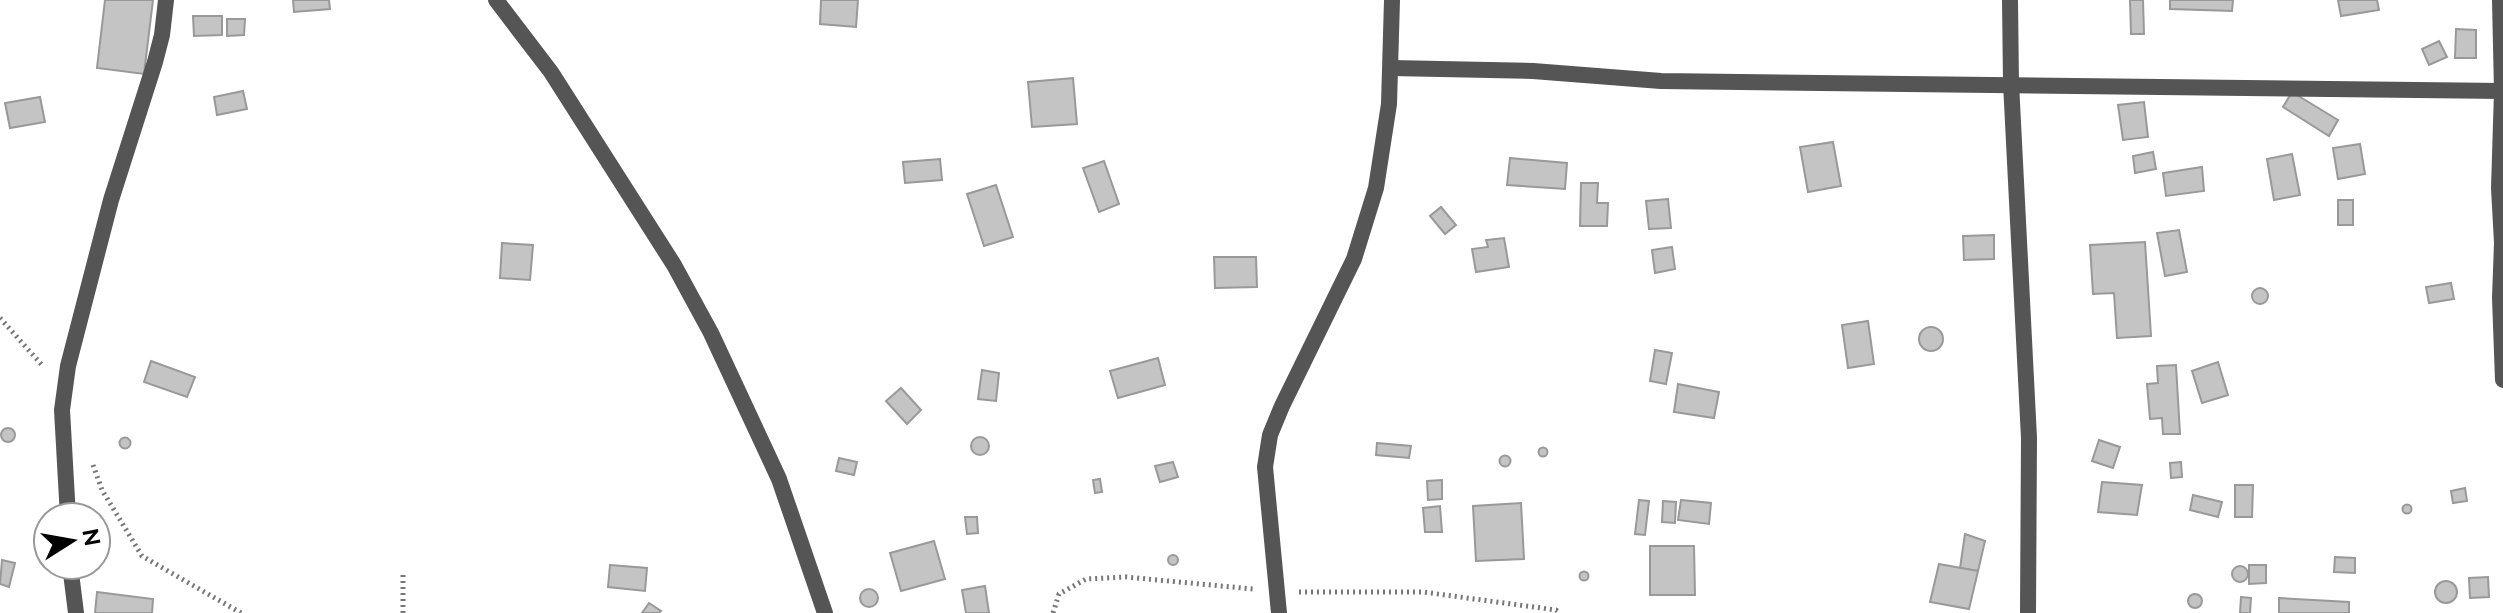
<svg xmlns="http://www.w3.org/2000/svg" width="2503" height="613" viewBox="0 0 2503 613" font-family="Raleway,sans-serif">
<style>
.building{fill:#c4c4c4;stroke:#999;stroke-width:2}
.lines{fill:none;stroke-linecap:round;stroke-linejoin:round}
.path{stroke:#777;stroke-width:5;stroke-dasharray:2 4;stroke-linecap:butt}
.minor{stroke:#555;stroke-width:16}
</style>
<rect width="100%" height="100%" fill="#fff"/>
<!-- building -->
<g class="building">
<polygon points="105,0 153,0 144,74 97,68"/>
<polygon points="293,0 329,0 330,9 294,12"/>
<polygon points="821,0 858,0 856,27 820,24"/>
<polygon points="2130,0 2143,0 2144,34 2131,34"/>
<polygon points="2170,0 2233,0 2232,11 2170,9"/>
<polygon points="2338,0 2377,0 2379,10 2341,16"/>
<polygon points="193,16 222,16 222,35 194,36"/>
<polygon points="227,19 245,19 244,35 227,36"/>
<polygon points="2456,29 2476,30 2476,58 2455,58"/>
<polygon points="2439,41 2447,57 2429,65 2422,49"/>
<polygon points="1073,78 1077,124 1032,127 1028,82"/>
<polygon points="243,91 247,109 217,115 214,97"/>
<polygon points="2292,92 2338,120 2329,136 2283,107"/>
<polygon points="40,97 45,122 10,128 5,103"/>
<polygon points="2144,102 2148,137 2123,140 2118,105"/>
<polygon points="1833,142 1841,186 1808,192 1800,147"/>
<polygon points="2360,144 2365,174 2338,179 2333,148"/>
<polygon points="2153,152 2156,169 2135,173 2133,156"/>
<polygon points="2292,154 2300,195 2274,200 2267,159"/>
<polygon points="1510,158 1567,163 1565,189 1507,185"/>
<polygon points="940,159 942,180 905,183 903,162"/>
<polygon points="1104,161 1119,204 1099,212 1083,168"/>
<polygon points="2202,167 2204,191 2166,196 2163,173"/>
<polygon points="1581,183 1598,183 1597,203 1608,203 1607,226 1580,226"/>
<polygon points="996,185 1013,237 984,246 967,194"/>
<polygon points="1668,199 1671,228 1649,229 1646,201"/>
<rect x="2338" y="200" width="15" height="25"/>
<polygon points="1441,207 1456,225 1445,234 1430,216"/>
<polygon points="2179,230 2187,272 2165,276 2157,233"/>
<polygon points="1994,235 1994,259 1964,260 1963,236"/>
<polygon points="1504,238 1509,267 1476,272 1472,249 1488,247 1486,240"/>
<polygon points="2145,242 2151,336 2117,338 2114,293 2093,294 2090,245"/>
<polygon points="502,243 533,245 530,280 500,278"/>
<polygon points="1672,247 1675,269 1655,273 1652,250"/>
<polygon points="1214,257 1256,257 1257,287 1215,288"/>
<polygon points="2451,283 2454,299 2429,303 2426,287"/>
<circle cx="2260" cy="296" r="8"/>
<polygon points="1868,321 1874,364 1848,368 1842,325"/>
<circle cx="1931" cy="339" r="12"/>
<polygon points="1655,350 1672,353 1666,384 1650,381"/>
<polygon points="1158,358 1165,385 1118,398 1110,371"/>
<polygon points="151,361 195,377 187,397 144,382"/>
<polygon points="2218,362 2228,395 2202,403 2192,371"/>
<polygon points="2176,365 2180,434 2163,434 2162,418 2150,419 2147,384 2158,383 2157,366"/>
<polygon points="982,370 999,373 996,401 978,399"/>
<polygon points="1678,384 1719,392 1714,418 1674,412"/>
<polygon points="901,388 921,410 907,424 886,401"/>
<circle cx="8" cy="435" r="7"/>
<circle cx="980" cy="446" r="9"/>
<circle cx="125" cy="443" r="5.5"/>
<polygon points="2099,440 2120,447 2113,468 2092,461"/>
<polygon points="1377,443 1411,446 1409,458 1376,455"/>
<circle cx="1543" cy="452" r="4.5"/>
<circle cx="1505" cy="461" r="5.5"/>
<polygon points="839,458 857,462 854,475 836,471"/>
<polygon points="1173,462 1178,477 1160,482 1155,466"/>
<polygon points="2181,462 2182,477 2171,478 2170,463"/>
<polygon points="1100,479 1102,492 1095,493 1093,480"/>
<polygon points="1442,480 1442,499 1428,500 1427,481"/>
<polygon points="2102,482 2142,485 2137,515 2098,512"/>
<polygon points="2235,485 2253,485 2252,517 2235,517"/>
<polygon points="2465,488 2467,501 2453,503 2451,491"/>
<polygon points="2193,495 2222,502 2218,517 2190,510"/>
<polygon points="1639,500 1649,501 1645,535 1635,534"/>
<polygon points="1681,500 1711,503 1709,524 1678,520"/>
<polygon points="1663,501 1676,502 1675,523 1662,522"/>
<polygon points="1521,503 1524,559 1476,561 1473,506"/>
<circle cx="2407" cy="509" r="4.5"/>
<polygon points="1440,506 1442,532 1425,532 1423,508"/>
<polygon points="965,517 977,517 978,533 967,534"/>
<polygon points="1965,534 1985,541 1978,571 1960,568"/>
<polygon points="934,541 945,579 901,591 890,553"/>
<polygon points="1650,546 1694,546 1695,595 1650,595"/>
<circle cx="1173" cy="560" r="5"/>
<polygon points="2335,557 2355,558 2355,573 2334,572"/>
<polygon points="2,560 15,563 9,587 0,584"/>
<polygon points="1939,564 1978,571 1969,609 1930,602"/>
<polygon points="610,565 647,568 645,591 608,587"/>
<polygon points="2249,565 2266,565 2266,583 2249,584"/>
<circle cx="2240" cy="574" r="8"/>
<circle cx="1584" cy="576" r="4.5"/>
<polygon points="2488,577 2489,597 2470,598 2469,578"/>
<circle cx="2446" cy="592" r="11"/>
<polygon points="985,586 989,613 966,613 962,590"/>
<circle cx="869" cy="598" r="9"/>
<polygon points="97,592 153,599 152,613 95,613"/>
<circle cx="2195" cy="601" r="7"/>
<polygon points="2241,597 2251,598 2250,613 2240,613"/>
<polygon points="2279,598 2349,602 2349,613 2279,613"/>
<polygon points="649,603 661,611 659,613 642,613"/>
</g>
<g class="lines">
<!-- path -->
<g class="path">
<polyline points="0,318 42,365"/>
<polyline points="93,465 102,490 142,556 241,613"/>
<polyline points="1299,592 1423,592 1556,610 1560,613"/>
<polyline points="403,613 403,571"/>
<polyline points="1053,613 1059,594 1086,579 1126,577 1253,589"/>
</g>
<!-- minor -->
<g class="minor">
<polyline points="496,0 551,72 674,265 711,333 779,479 825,613"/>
<polyline points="2010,0 2011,83 2029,438 2028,613"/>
<polyline points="2500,0 2502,91 2499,188 2502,243 2500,298 2503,380"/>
<polyline points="1391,68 1533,71 1661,81 2503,91"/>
<polyline points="68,517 62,410 68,366 111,200 155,62 162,35 166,0"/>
<polyline points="70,565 76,613"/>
<polyline points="1279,613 1265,467 1270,435 1282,406 1354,259 1376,188 1389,104 1392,0"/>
</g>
</g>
<!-- north arrow -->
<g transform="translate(72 541) rotate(79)"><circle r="38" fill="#ffffff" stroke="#999999" stroke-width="2"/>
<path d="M0-6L14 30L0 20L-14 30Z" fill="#000000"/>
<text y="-12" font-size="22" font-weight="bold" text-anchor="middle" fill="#000000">N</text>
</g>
</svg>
